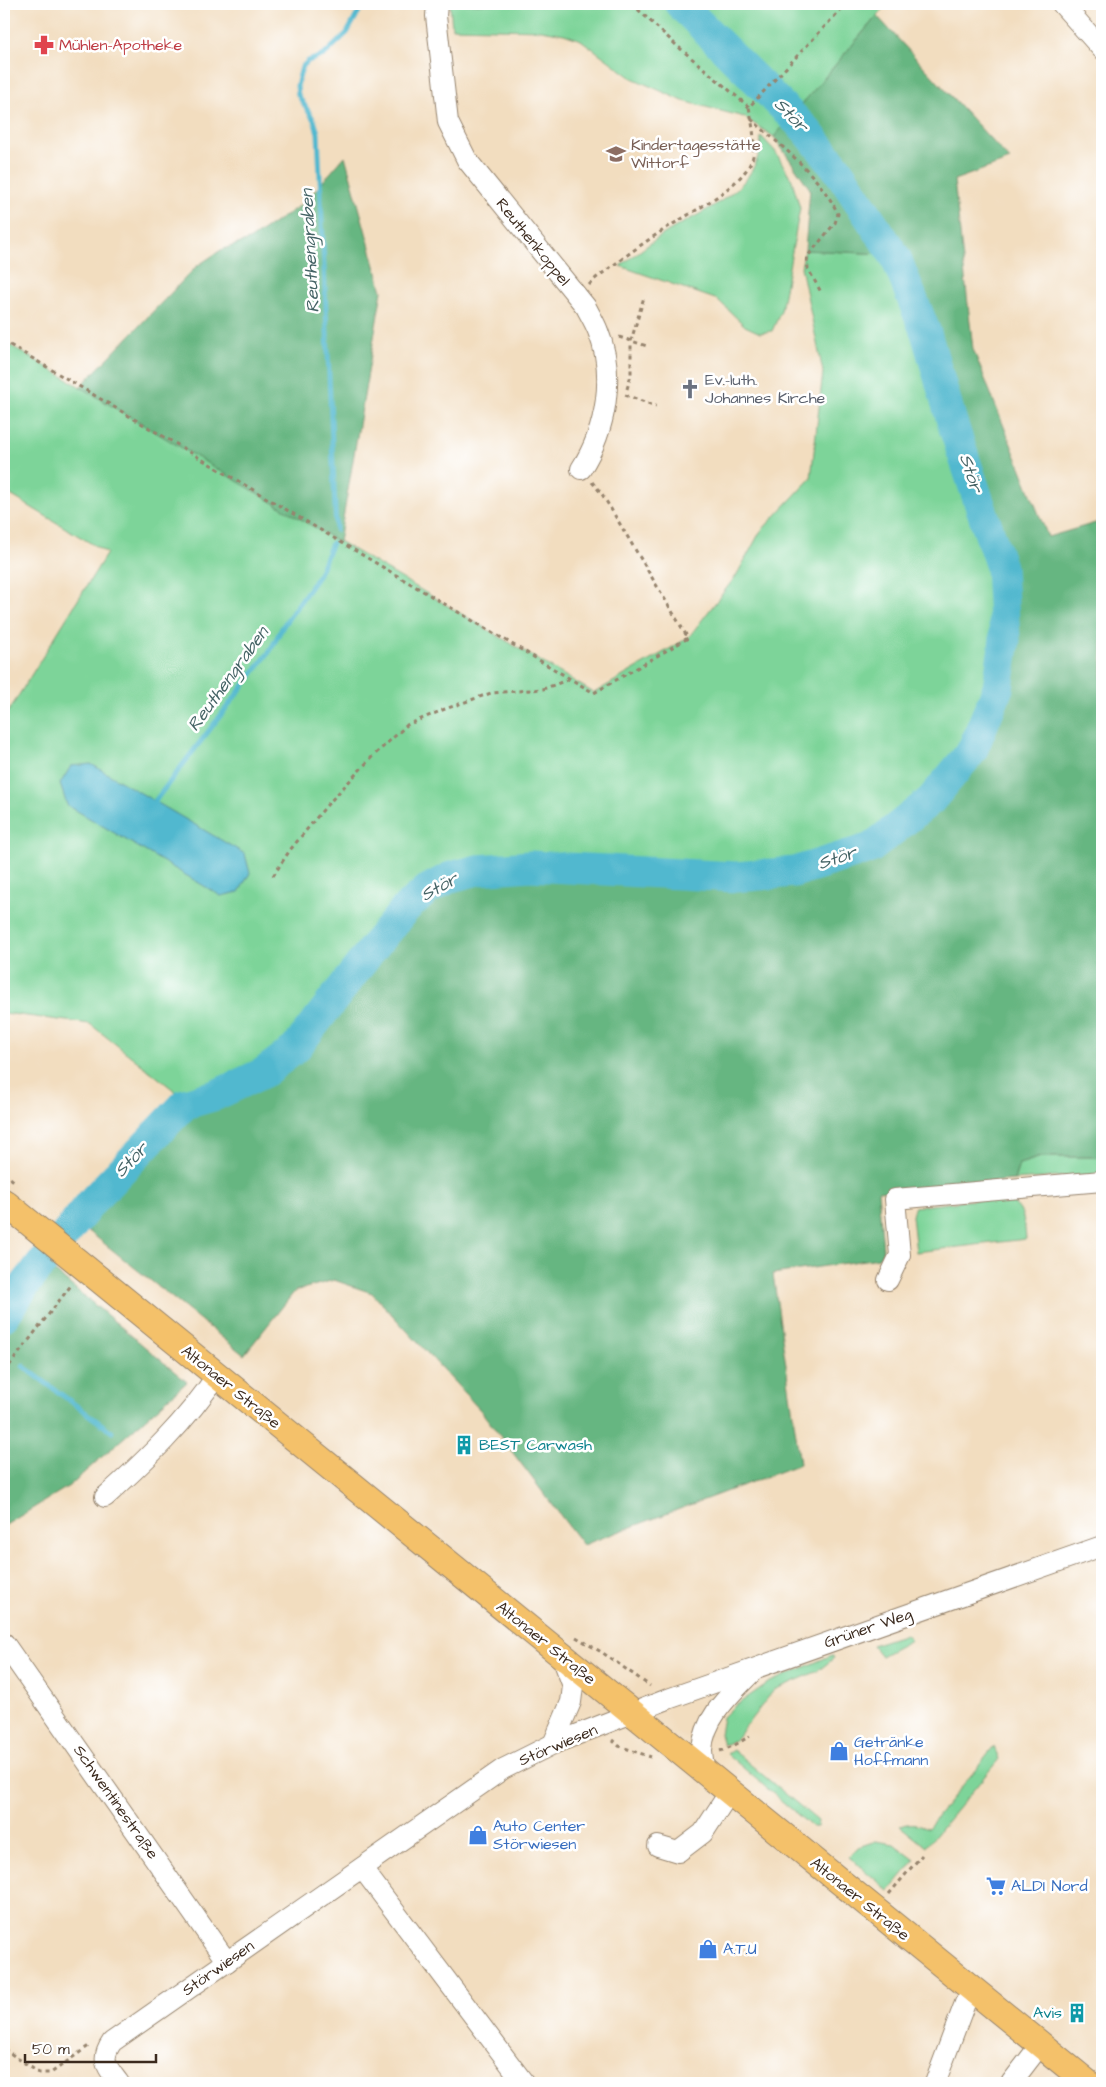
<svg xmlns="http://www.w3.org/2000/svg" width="1106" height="2087" viewBox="0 0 1106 2087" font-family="'Architects Daughter',sans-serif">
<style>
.green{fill:#7dd499;stroke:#5c7f5c}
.forest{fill:#66b681;stroke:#507050}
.water{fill:#51b8cf;stroke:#467176}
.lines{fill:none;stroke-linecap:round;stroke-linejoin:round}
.stream{stroke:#51b8cf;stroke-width:5}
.river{stroke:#51b8cf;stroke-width:31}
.minor-casing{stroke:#96846e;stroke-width:22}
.major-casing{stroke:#96846e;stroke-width:28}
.path{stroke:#96846e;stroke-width:3;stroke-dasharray:4 4;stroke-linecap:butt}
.minor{stroke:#fff;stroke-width:20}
.major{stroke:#f4c16a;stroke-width:26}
.labels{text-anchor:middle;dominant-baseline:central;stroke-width:5;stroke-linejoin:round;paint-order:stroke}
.health-label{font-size:16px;fill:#be3a42;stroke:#fff;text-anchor:start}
.education-label{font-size:16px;fill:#785e54;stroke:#fff;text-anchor:start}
.street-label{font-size:16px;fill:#3b2a1e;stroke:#fff}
.worship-label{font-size:16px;fill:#5b616d;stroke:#fff;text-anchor:start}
.culture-label{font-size:16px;fill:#0d838f;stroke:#fff;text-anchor:start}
.shop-label{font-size:16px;fill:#366cbe;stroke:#fff;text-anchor:start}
.water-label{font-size:18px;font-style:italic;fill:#446365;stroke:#fff}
</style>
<rect width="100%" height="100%" fill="#fff"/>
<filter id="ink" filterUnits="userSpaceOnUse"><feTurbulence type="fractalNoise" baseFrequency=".02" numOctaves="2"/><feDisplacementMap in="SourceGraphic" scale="10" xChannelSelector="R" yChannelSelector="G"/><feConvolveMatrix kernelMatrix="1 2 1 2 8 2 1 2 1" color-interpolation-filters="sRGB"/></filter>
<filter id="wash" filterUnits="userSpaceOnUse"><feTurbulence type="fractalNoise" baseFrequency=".0096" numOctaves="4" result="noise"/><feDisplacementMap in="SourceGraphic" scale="20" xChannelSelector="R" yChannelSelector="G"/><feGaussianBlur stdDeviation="1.12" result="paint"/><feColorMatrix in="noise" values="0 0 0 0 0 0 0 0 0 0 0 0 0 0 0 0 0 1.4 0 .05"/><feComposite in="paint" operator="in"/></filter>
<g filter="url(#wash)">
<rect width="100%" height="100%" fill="#f2ddbf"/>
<!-- green -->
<g class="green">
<polygon points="450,4 887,4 774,137 744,117 683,101 632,78 581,40 564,34 542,30 452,28"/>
<path d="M761 136 775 151 792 180 800 208 781 311 772 331 760 333 745 326 718 300 620 266C635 255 651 242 667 232 707 208 761 190 761 136Z"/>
<polygon points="805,250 884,254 896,258 926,333 953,425 1001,567 1005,639 998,688 972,751 931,800 871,848 794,872 736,877 530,866 406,908 380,939 295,1049 263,1073 216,1095 185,1104 175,1091 90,1024 4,1013 4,719 107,553 4,491 4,365 10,345 594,693 688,638 736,576 760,532 811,478 823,372 801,267"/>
<polygon points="1041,1157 1102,1157 1102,1174 1014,1180 1019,1164"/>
<path d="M999 1197C1024 1204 1024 1217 1026 1239L916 1252 912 1216 914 1207Z"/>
<polygon points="906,1634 911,1640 881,1656 872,1645"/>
<polygon points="832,1655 834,1658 818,1671 774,1690 734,1741 723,1745 720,1734 723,1717 732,1708 768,1683"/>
<path d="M994 1747 999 1759 926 1847 900 1826C911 1822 917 1823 928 1828Z"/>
<polygon points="733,1750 818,1821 817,1827 812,1827 727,1754"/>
<polygon points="876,1841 894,1844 915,1860 889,1891 849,1857 858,1847"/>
</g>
<!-- forest -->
<g class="forest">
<polygon points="877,16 1010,160 954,180 973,349 1048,537 1102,521 1102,1157 1041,1157 1019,1164 1014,1180 878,1191 883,1250 879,1258 773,1274 800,1464 583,1545 481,1411 372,1293 334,1280 295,1291 244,1355 76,1221 94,1199 185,1104 216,1095 263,1073 295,1049 380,939 406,908 427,890 451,877 478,870 530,866 736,877 794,872 871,848 931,800 972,751 998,688 1005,639 1001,567 953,425 926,333 896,258 884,254 805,250 810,189 774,137"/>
<polygon points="345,156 382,291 339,542 80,387 197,266 221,250 249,240 305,202"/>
<polygon points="35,1255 187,1382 69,1486 4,1526 4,1297"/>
</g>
<!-- water -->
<polygon class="water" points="91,764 245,854 250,873 239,892 221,896 67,805 60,784 71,766"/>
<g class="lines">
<!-- stream -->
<g class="stream">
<polyline points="336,530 318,133 314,120 298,95 297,86 302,67 308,61 324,55 347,33 363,4"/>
<polyline points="155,801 270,651 283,626 318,576 332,543"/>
<polyline points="23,1366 112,1432"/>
</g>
<!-- river -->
<polyline class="river" points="4,1316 27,1282 94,1199 185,1104 216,1095 263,1073 295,1049 380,939 406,908 427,890 451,877 478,870 530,866 736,877 794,872 871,848 931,800 972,751 998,688 1005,639 1001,567 953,425 926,333 896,258 838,170 807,131 680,4"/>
</g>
</g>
<g filter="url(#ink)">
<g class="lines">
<defs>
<g id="minor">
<path d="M437 4 436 16 448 122 467 160 586 307C590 315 595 323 598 331 616 375 606 430 581 469"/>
<polyline points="1062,4 1102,49"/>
<polyline points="888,1280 900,1255 895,1199 1102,1181"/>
<path d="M105 1497C146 1460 186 1422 217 1375"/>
<polyline points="4,1643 227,1962"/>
<polyline points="553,1744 571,1702 573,1686 562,1657"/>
<path d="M705 1773C704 1766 702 1757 702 1750 704 1716 732 1693 754 1670"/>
<polyline points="658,1846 678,1852 703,1833 729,1793"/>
<polyline points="362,1868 524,2083"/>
<path d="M119 2083C108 2068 99 2061 112 2042L503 1769 553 1744 668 1699 1102 1546"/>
<polyline points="935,2083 965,2003 973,1990"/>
<polyline points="1011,2083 1041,2044"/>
</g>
<polyline id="major" points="4,1202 1088,2083"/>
</defs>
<!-- minor casing -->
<use href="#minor" class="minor-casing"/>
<!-- major casing -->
<use href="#major" class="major-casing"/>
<!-- path -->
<g class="path">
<polyline points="632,4 675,44 749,107"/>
<polyline points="1093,4 1102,15"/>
<path d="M751 119C782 147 820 175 838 214L835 223 807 257 808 269 821 292"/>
<path d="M589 285 596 278C617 263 637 247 659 233 683 216 746 187 753 156 756 140 752 123 749 107L846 4"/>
<polyline points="619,337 647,346"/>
<polyline points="10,345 594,693 688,638 602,494 592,482"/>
<polyline points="627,389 631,375 631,341 644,297"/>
<polyline points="625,395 656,406"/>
<polyline points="273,876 290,850 327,805 372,757 407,725 445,709 491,693 543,689 570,679"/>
<polyline points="4,1173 16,1183"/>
<polyline points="4,1381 9,1366 72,1284"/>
<polyline points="4,1420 6,1459 4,1469"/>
<polyline points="576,1637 603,1653 650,1686"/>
<polyline points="612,1740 619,1746 651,1757"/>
<polyline points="720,1751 733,1746 750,1736"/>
<polyline points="889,1894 922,1855"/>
<polyline points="4,2049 39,2073 51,2073 90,2045"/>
</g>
<!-- minor -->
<use href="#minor" class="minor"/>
<!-- major -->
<use href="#major" class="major"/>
</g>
</g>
<!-- icons -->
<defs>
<symbol id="pharmacy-bare" viewBox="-9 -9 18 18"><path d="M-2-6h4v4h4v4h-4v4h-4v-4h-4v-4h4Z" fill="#e0444e" stroke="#fff" stroke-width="2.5" paint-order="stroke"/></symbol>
<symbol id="school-bare" viewBox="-9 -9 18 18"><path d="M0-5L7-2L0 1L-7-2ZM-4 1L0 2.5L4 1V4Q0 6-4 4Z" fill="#8d6e63" stroke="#fff" stroke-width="2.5" paint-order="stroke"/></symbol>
<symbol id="church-bare" viewBox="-9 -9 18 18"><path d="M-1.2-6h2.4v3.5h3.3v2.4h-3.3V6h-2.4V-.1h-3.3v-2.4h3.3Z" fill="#6b7280" stroke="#fff" stroke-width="2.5" paint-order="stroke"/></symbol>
<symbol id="building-bare" viewBox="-9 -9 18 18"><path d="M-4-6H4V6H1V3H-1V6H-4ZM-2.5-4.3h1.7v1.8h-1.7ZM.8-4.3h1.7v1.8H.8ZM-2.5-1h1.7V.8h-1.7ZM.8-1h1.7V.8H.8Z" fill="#0f9aa8" stroke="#fff" stroke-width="2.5" paint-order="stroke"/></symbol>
<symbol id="shop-bare" viewBox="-9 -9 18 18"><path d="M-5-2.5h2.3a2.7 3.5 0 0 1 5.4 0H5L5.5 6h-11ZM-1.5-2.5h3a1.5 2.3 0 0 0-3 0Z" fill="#3f7fe0" stroke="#fff" stroke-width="2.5" paint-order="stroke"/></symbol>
<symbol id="supermarket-bare" viewBox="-9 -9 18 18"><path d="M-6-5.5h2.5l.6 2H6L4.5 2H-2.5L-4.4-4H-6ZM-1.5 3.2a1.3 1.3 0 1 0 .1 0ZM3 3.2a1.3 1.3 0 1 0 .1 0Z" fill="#3f7fe0" stroke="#fff" stroke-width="2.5" paint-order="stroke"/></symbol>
</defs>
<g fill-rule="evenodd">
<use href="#pharmacy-bare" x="30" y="31" width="28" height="28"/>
<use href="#school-bare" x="602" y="140" width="28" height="28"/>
<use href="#church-bare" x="676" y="375" width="28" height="28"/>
<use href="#building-bare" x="450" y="1431" width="28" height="28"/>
<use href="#shop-bare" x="825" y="1737" width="28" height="28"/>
<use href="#shop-bare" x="464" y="1821" width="28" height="28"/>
<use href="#supermarket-bare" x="982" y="1872" width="28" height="28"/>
<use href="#shop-bare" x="694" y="1935" width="28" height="28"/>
<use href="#building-bare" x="1063" y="1999" width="28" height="28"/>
</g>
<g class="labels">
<!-- health labels -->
<g class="health-label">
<text x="59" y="45">Mühlen-Apotheke</text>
</g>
<!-- education labels -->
<g class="education-label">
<text x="631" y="145">Kindertagesstätte<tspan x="631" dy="18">Wittorf</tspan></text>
</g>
<!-- street labels -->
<g class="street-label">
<text transform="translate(533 242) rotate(51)">Reuthenkoppel</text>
<text transform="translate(231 1387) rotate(39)">Altonaer Straße</text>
<text transform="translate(868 1628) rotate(-19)">Grüner Weg</text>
<text transform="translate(546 1643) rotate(39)">Altonaer Straße</text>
<text transform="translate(558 1745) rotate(-23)">Störwiesen</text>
<text transform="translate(116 1802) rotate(55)">Schwentinestraße</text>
<text transform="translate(860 1899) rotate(39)">Altonaer Straße</text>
<text transform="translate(218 1968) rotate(-35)">Störwiesen</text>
</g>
<!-- worship labels -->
<g class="worship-label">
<text x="705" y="380">Ev.-luth.<tspan x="705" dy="18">Johannes Kirche</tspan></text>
</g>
<!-- culture labels -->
<g class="culture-label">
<text x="479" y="1445">BEST Carwash</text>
<text x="1062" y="2013" text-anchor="end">Avis</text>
</g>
<!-- shop labels -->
<g class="shop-label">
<text x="854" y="1742">Getränke<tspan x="854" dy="18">Hoffmann</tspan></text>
<text x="493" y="1826">Auto Center<tspan x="493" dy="18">Störwiesen</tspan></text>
<text x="1011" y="1886">ALDI Nord</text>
<text x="723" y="1949">A.T.U</text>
</g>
<!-- water labels -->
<g class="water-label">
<text transform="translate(791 115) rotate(46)">Stör</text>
<text transform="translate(310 251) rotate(-93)">Reuthengraben</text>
<text transform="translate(971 473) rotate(72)">Stör</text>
<text transform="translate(228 679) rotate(-54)">Reuthengraben</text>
<text transform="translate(837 858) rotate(-18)">Stör</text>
<text transform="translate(439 887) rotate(-29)">Stör</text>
<text transform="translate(131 1160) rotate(-46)">Stör</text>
</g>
</g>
<!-- margin -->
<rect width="1106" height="2087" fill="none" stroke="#fff" stroke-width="20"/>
<!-- scale -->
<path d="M25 2054v8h131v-8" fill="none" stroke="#3b2a1e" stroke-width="2.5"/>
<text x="32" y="2054" font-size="15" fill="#3b2a1e" stroke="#ffffff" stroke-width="4" paint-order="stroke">50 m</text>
</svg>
